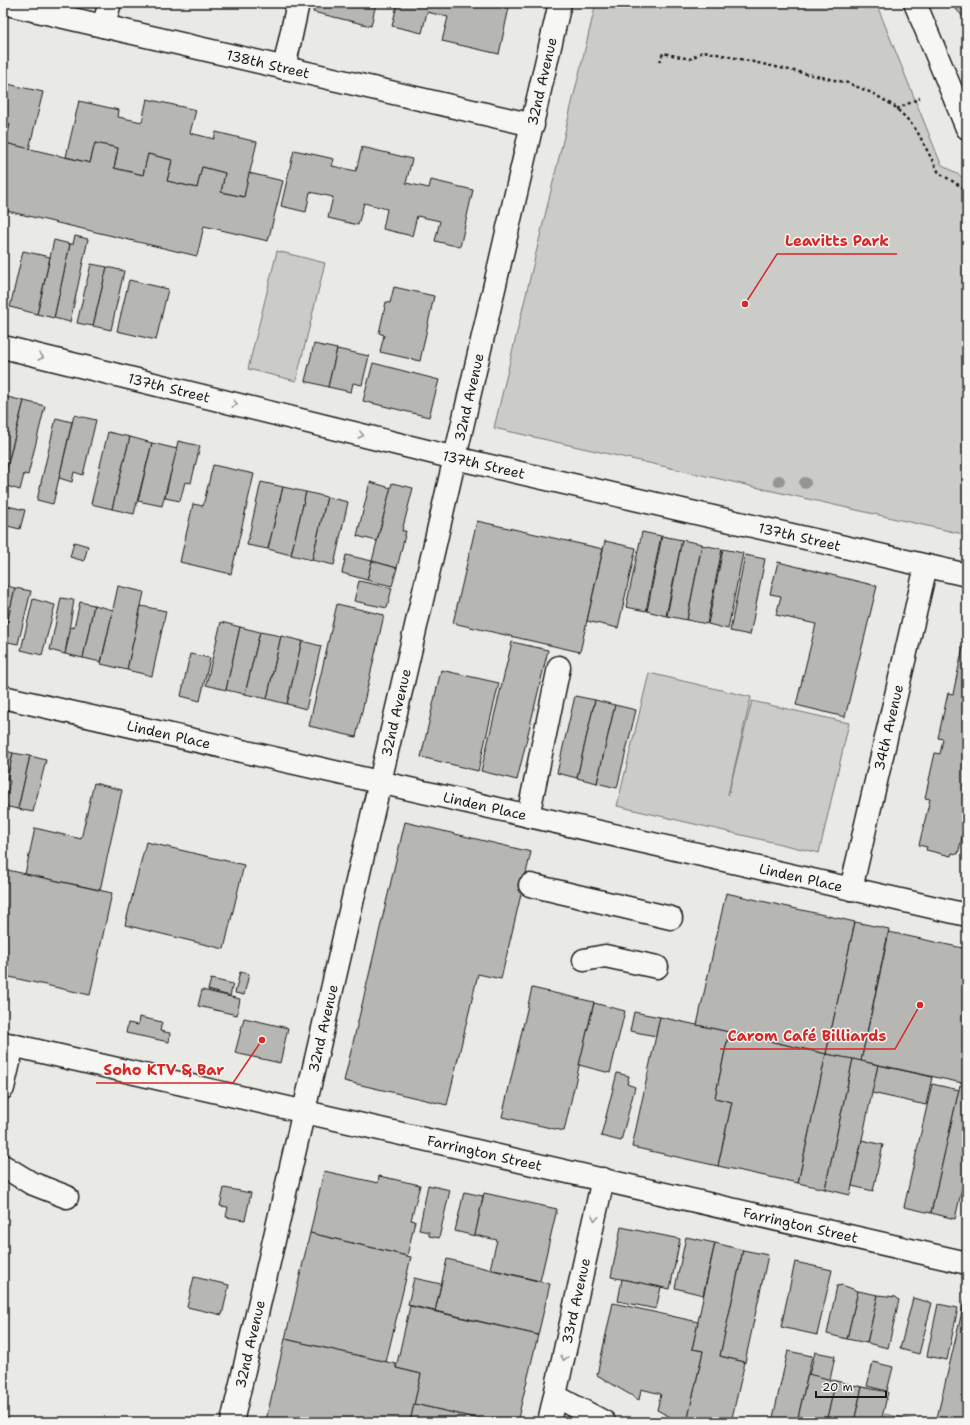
<svg xmlns="http://www.w3.org/2000/svg" width="970" height="1425" viewBox="0 0 970 1425" font-family="'Shantell Sans',sans-serif">
<style>
.green{fill:#cbcbc7;stroke:#747472}
.building{fill:#b6b6b3;stroke:#1c1c1c}
.lines{fill:none;stroke-linecap:round;stroke-linejoin:round}
.minor-casing{stroke:#1c1c1c;stroke-width:25}
.major-casing{stroke:#1c1c1c;stroke-width:25}
.path{stroke:#1c1c1c;stroke-width:2.5;stroke-dasharray:3 3;stroke-linecap:butt}
.minor{stroke:#f6f6f2;stroke-width:22}
.major{stroke:#f6f6f2;stroke-width:22}
.tree{fill:#959592}
.oneway{stroke:#949492}
.labels{text-anchor:middle;dominant-baseline:central;stroke-width:3;stroke-linejoin:round;paint-order:stroke}
.street-label{font-size:14px;fill:#1c1c1c;stroke:#f6f6f2}
.leader{fill:none;stroke:#d62828;stroke-width:1.5}
.callout-dot{fill:#d62828;stroke:#f6f6f2;stroke-width:1.5}
.callout-label{font-size:15px;text-anchor:middle;font-weight:bold;fill:#d62828;stroke:#f6f6f2;stroke-width:3;stroke-linejoin:round;paint-order:stroke}
</style>
<rect width="100%" height="100%" fill="#e9e9e5"/>
<filter id="ink" filterUnits="userSpaceOnUse"><feTurbulence type="fractalNoise" baseFrequency=".025" numOctaves="2"/><feDisplacementMap in="SourceGraphic" scale="8" xChannelSelector="R" yChannelSelector="G"/><feConvolveMatrix kernelMatrix="1 2 1 2 8 2 1 2 1" color-interpolation-filters="sRGB"/></filter>
<g filter="url(#ink)">
<!-- green -->
<g class="green">
<polygon points="596,3 876,3 941,164 967,180 967,535 494,428"/>
<polygon points="277,251 325,263 296,381 248,369"/>
<polygon points="649,673 751,697 728,795 752,701 849,723 819,853 617,806"/>
<polygon points="885,1414 922,1422 883,1422"/>
</g>
<!-- building -->
<g class="building">
<polygon points="315,3 376,3 371,26 313,12"/>
<polygon points="388,3 510,3 499,54 442,41 448,17 427,12 422,33 392,26 397,5"/>
<polygon points="956,3 967,3 967,21 954,7 957,4"/>
<polygon points="3,83 43,92 29,149 5,143 10,124 3,122"/>
<polygon points="147,99 196,110 190,133 214,139 216,132 257,142 244,197 221,192 225,173 202,167 197,188 167,181 172,160 148,154 143,175 114,168 118,148 95,143 90,163 66,157 79,101 119,110 118,117 142,122"/>
<polygon points="3,122 10,124 5,143 90,163 95,143 118,148 114,168 143,175 148,154 172,160 167,181 197,188 202,167 225,173 221,192 244,197 249,173 283,181 268,241 204,226 197,256 3,210"/>
<polygon points="362,147 412,159 406,183 429,188 431,180 473,190 460,247 435,241 440,221 417,216 412,236 383,229 387,209 364,203 358,225 328,218 333,197 310,192 306,212 281,206 294,150 334,159 332,166 356,171"/>
<polygon points="75,236 88,239 70,322 54,318 70,244 73,244"/>
<polygon points="54,240 70,244 54,318 37,314"/>
<polygon points="23,251 50,257 37,314 10,307"/>
<polygon points="91,264 107,267 93,326 77,323"/>
<polygon points="107,267 124,271 111,330 93,326"/>
<polygon points="129,280 168,289 156,340 117,331"/>
<polygon points="394,287 434,296 420,361 380,352 384,335 379,333 386,302 390,303"/>
<polygon points="314,344 337,349 328,387 305,381"/>
<polygon points="337,349 369,356 362,385 353,383 351,392 328,387"/>
<polygon points="373,363 439,380 429,417 363,401"/>
<polygon points="3,396 24,401 9,459 3,458"/>
<polygon points="24,401 45,406 28,475 24,474 20,490 3,485 3,483"/>
<polygon points="74,415 96,420 83,475 74,472 72,482 59,478"/>
<polygon points="56,418 72,422 53,504 37,500"/>
<polygon points="108,432 130,437 112,509 91,504"/>
<polygon points="130,437 152,443 134,514 112,509"/>
<polygon points="178,441 200,446 191,483 185,482 180,501 165,498"/>
<polygon points="152,443 177,449 162,506 138,501"/>
<polygon points="213,465 254,474 231,574 180,562 193,504 203,506"/>
<polygon points="261,482 283,487 268,549 247,545"/>
<polygon points="370,482 391,488 377,541 357,536"/>
<polygon points="392,483 413,488 402,531 406,531 397,568 372,561"/>
<polygon points="283,487 306,492 291,555 268,549"/>
<polygon points="306,492 327,497 312,560 291,555"/>
<polygon points="327,497 348,502 334,565 312,560"/>
<polygon points="3,505 25,510 20,529 3,525"/>
<polygon points="477,521 603,549 580,652 453,623"/>
<polygon points="642,532 661,536 646,611 626,607"/>
<polygon points="662,536 682,540 666,616 647,611"/>
<polygon points="682,540 702,544 687,620 667,616"/>
<polygon points="605,541 636,548 618,628 587,621"/>
<polygon points="74,542 88,546 84,561 70,557"/>
<polygon points="702,545 722,549 707,624 687,620"/>
<polygon points="723,549 743,553 728,629 708,624"/>
<polygon points="346,555 372,561 367,580 342,573"/>
<polygon points="745,555 765,559 750,635 730,631"/>
<polygon points="372,561 397,568 392,586 367,580"/>
<polygon points="778,562 877,586 845,717 796,705 816,624 776,615 781,596 770,594"/>
<polygon points="359,581 392,588 387,608 354,601"/>
<polygon points="3,585 15,588 3,641"/>
<polygon points="118,586 144,592 127,670 101,664"/>
<polygon points="15,588 31,591 18,644 3,641"/>
<polygon points="61,598 74,600 65,654 50,650"/>
<polygon points="33,599 55,605 42,655 21,650"/>
<polygon points="80,602 94,605 83,658 65,654 71,627 74,628"/>
<polygon points="337,604 384,615 356,737 309,726"/>
<polygon points="94,605 113,610 101,662 83,658"/>
<polygon points="141,606 166,611 152,676 127,670"/>
<polygon points="221,622 240,627 226,690 206,685"/>
<polygon points="240,627 260,632 245,694 226,690"/>
<polygon points="260,632 281,636 267,699 245,694"/>
<polygon points="281,636 302,641 287,704 267,699"/>
<polygon points="302,641 321,646 306,709 287,704"/>
<polygon points="512,642 548,650 517,780 481,771"/>
<polygon points="963,647 967,648 967,817 958,854 952,853 951,856 926,850 927,847 919,845 930,799 925,798 935,753 940,754 943,739 938,738 948,693 953,694"/>
<polygon points="190,654 210,658 200,701 181,696"/>
<polygon points="441,670 499,683 478,771 421,757"/>
<polygon points="575,696 595,700 577,778 557,773"/>
<polygon points="595,700 615,705 597,783 577,778"/>
<polygon points="615,705 636,710 617,788 597,783"/>
<polygon points="3,750 13,753 7,780 4,779 3,781"/>
<polygon points="13,753 30,756 18,809 4,806 10,781 7,780"/>
<polygon points="30,756 46,760 33,812 18,809"/>
<polygon points="94,783 122,790 100,890 25,874 35,828 81,839"/>
<polygon points="405,822 531,852 501,979 478,974 447,1105 344,1081"/>
<polygon points="146,842 244,865 224,949 125,925"/>
<polygon points="3,869 112,893 90,995 5,976 3,982 3,950 7,931 3,930"/>
<polygon points="726,893 855,922 826,1054 697,1025"/>
<polygon points="855,922 889,929 861,1061 826,1054"/>
<polygon points="889,932 967,949 967,1084 861,1061"/>
<polygon points="240,972 249,974 244,995 235,993"/>
<polygon points="211,979 233,984 230,996 208,990"/>
<polygon points="532,988 594,1002 564,1131 502,1117"/>
<polygon points="202,990 240,999 237,1015 198,1006"/>
<polygon points="594,1003 625,1011 610,1073 579,1065"/>
<polygon points="634,1012 660,1017 656,1036 630,1031"/>
<polygon points="139,1017 162,1022 160,1031 170,1033 169,1042 126,1033 128,1023 138,1025"/>
<polygon points="660,1017 729,1032 715,1098 732,1102 718,1166 632,1147"/>
<polygon points="244,1018 288,1028 280,1063 235,1053"/>
<polygon points="729,1032 826,1054 798,1183 718,1166 732,1102 715,1098"/>
<polygon points="826,1054 853,1059 825,1189 798,1183"/>
<polygon points="853,1059 878,1065 850,1195 825,1189"/>
<polygon points="878,1065 932,1077 926,1105 872,1093"/>
<polygon points="617,1073 629,1076 627,1084 635,1087 621,1141 601,1136"/>
<polygon points="932,1084 959,1090 931,1213 904,1207"/>
<polygon points="960,1085 967,1086 967,1166 955,1219 931,1213"/>
<polygon points="862,1140 883,1145 873,1191 852,1186"/>
<polygon points="324,1171 378,1183 379,1176 420,1185 411,1220 415,1221 407,1256 310,1233"/>
<polygon points="428,1185 450,1190 439,1238 429,1236 429,1232 419,1230"/>
<polygon points="224,1188 251,1193 245,1220 226,1217 228,1207 220,1206"/>
<polygon points="464,1192 483,1196 475,1236 455,1231"/>
<polygon points="484,1193 557,1209 540,1281 490,1269 497,1240 475,1235"/>
<polygon points="621,1227 680,1239 670,1289 611,1277"/>
<polygon points="310,1233 411,1257 386,1362 285,1339"/>
<polygon points="686,1237 715,1243 703,1295 675,1288"/>
<polygon points="715,1243 743,1250 720,1356 745,1362 731,1422 687,1422 703,1351 692,1349"/>
<polygon points="743,1250 768,1255 745,1362 720,1356"/>
<polygon points="447,1259 550,1284 538,1335 435,1311"/>
<polygon points="795,1262 832,1270 817,1335 781,1327"/>
<polygon points="194,1277 229,1285 222,1315 187,1307"/>
<polygon points="414,1278 441,1284 435,1311 408,1305"/>
<polygon points="622,1279 661,1287 656,1309 618,1301"/>
<polygon points="842,1285 858,1291 847,1339 827,1334 837,1286"/>
<polygon points="858,1291 878,1295 867,1343 847,1339"/>
<polygon points="878,1295 896,1297 899,1300 888,1348 867,1343"/>
<polygon points="913,1298 932,1303 919,1354 900,1349"/>
<polygon points="965,1299 967,1300 967,1422 936,1422"/>
<polygon points="613,1303 698,1322 692,1349 703,1351 687,1422 680,1422 657,1410 661,1394 641,1389 639,1400 597,1375"/>
<polygon points="938,1304 958,1308 947,1360 927,1356"/>
<polygon points="410,1306 538,1335 517,1422 493,1422 414,1404 421,1374 396,1368"/>
<polygon points="285,1339 396,1364 396,1368 421,1374 410,1422 270,1422 266,1420"/>
<polygon points="788,1351 812,1356 797,1422 772,1422"/>
<polygon points="815,1352 835,1356 830,1380 809,1375"/>
<polygon points="873,1362 893,1367 887,1391 867,1386"/>
<polygon points="808,1374 836,1381 826,1422 797,1422"/>
<polygon points="836,1381 862,1387 854,1422 826,1422"/>
<polygon points="862,1387 888,1392 881,1422 854,1422"/>
<polygon points="414,1404 493,1422 410,1422"/>
<polygon points="3,1416 19,1422 3,1422"/>
</g>
<g class="lines">
<defs>
<g id="minor">
<path id="s1" d="M3 3 533 125"/>
<polyline points="915,3 967,128"/>
<polyline points="103,26 110,3"/>
<polyline points="284,68 298,3"/>
<path id="s2" d="M3 347 455 458 967 575"/>
<polyline points="528,816 559,667"/>
<polyline points="530,885 671,918"/>
<path id="s3" d="M851 889 926 566"/>
<polyline points="584,960 605,956 657,967"/>
<path id="s4" d="M3 1043 967 1263"/>
<polyline points="3,1088 13,1045"/>
<polyline points="3,1166 31,1183 67,1197"/>
<polyline points="555,1396 604,1422"/>
<path id="s5" d="M232 1422 560 3"/>
<path id="s6" d="M549 1422 603 1179"/>
</g>
<g id="major">
<path id="s7" d="M3 697 967 915"/>
</g>
</defs>
<!-- minor casing -->
<use href="#minor" class="minor-casing"/>
<!-- major casing -->
<use href="#major" class="major-casing"/>
<!-- path -->
<g class="path">
<polyline points="660,62 663,53 690,59 704,51 848,83 872,93 894,106 907,119 917,131 939,173 967,190"/>
<polyline points="897,109 920,98"/>
</g>
<!-- minor -->
<use href="#minor" class="minor"/>
<!-- major -->
<use href="#major" class="major"/>
</g>
<!-- trees -->
<g class="tree">
<circle cx="779" cy="481" r="6"/>
<circle cx="805" cy="483" r="6"/>
</g>
<!-- one-way arrows -->
<defs><path id="oneway-chevron" d="M-2-3.5L2.5 0L-2 3.5" fill="none" stroke-width="1.6" stroke-linecap="round" stroke-linejoin="round"/></defs>
<g class="oneway">
<use href="#oneway-chevron" transform="translate(41 357) rotate(14)"/>
<use href="#oneway-chevron" transform="translate(235 404) rotate(14)"/>
<use href="#oneway-chevron" transform="translate(361 435) rotate(14)"/>
<use href="#oneway-chevron" transform="translate(595 1218) rotate(103)"/>
<use href="#oneway-chevron" transform="translate(564 1358) rotate(103)"/>
</g>
</g>
<g class="labels">
<!-- street labels -->
<g class="street-label">
<text stroke="none"><textPath href="#s1" startOffset="272">138th Street</textPath></text>
<text stroke="none"><textPath href="#s5" startOffset="1376">32nd Avenue</textPath></text>
<text stroke="none"><textPath href="#s2" startOffset="171">137th Street</textPath></text>
<text stroke="none"><textPath href="#s5" startOffset="1052">32nd Avenue</textPath></text>
<text stroke="none"><textPath href="#s2" startOffset="495">137th Street</textPath></text>
<text stroke="none"><textPath href="#s2" startOffset="819">137th Street</textPath></text>
<text stroke="none"><textPath href="#s5" startOffset="728">32nd Avenue</textPath></text>
<text stroke="none"><textPath href="#s3" startOffset="166">34th Avenue</textPath></text>
<text stroke="none"><textPath href="#s7" startOffset="170">Linden Place</textPath></text>
<text stroke="none"><textPath href="#s7" startOffset="494">Linden Place</textPath></text>
<text stroke="none"><textPath href="#s7" startOffset="818">Linden Place</textPath></text>
<text stroke="none"><textPath href="#s5" startOffset="404">32nd Avenue</textPath></text>
<text stroke="none"><textPath href="#s4" startOffset="494">Farrington Street</textPath></text>
<text stroke="none"><textPath href="#s4" startOffset="818">Farrington Street</textPath></text>
<text stroke="none"><textPath href="#s6" startOffset="124">33rd Avenue</textPath></text>
<text stroke="none"><textPath href="#s5" startOffset="80">32nd Avenue</textPath></text>
</g>
</g>
<!-- callouts -->
<path class="leader" d="M745 304L777 254H897M920 1005L895 1049H720M262 1040L233 1083H96"/>
<g class="callout-dot">
<circle cx="745" cy="304" r="4"/>
<circle cx="920" cy="1005" r="4"/>
<circle cx="262" cy="1040" r="4"/>
</g>
<g class="callout-label">
<text x="837" y="246">Leavitts Park</text>
<text x="807" y="1041">Carom Café Billiards</text>
<text x="164" y="1075">Soho KTV &amp; Bar</text>
</g>
<!-- margin -->
<rect width="970" height="1425" fill="none" stroke="#f6f6f2" stroke-width="16"/>
<rect x="8" y="8" width="954" height="1409" fill="none" stroke="#1c1c1c" stroke-width="1.5" filter="url(#ink)"/>
<!-- scale -->
<path d="M816 1391v6h70v-6" fill="none" stroke="#1c1c1c" stroke-width="2"/>
<text x="822" y="1391" font-size="12" fill="#1c1c1c" stroke="#f6f6f2" stroke-width="3" paint-order="stroke">20 m</text>
</svg>
